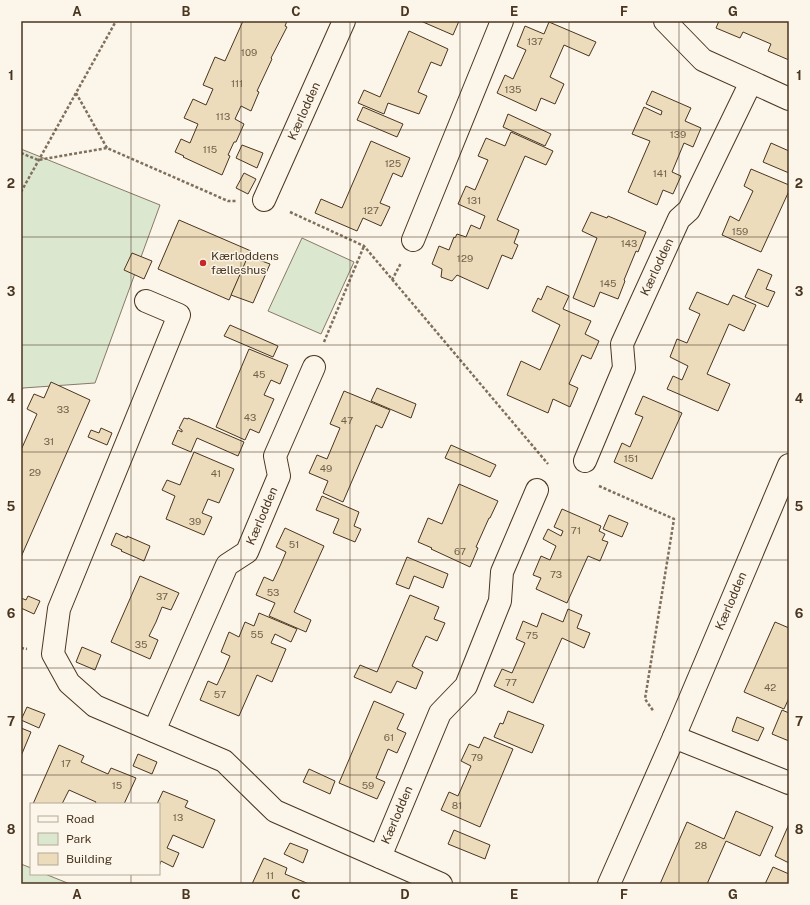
<svg xmlns="http://www.w3.org/2000/svg" width="810" height="905" viewBox="0 0 810 905" font-family="'Public Sans',sans-serif">
<style>
.green{fill:#dce7d0;stroke:#887966}
.building{fill:#ecdcbc;stroke:#4a3520}
.lines{fill:none;stroke-linecap:round;stroke-linejoin:round}
.minor-casing{stroke:#4a3520;stroke-width:24}
.path{stroke:#7f6f5c;stroke-width:2.5;stroke-dasharray:3 2;stroke-linecap:butt}
.minor{stroke:#fbf6e9;stroke-width:22}
.grid{fill:none;stroke:#4a3520;stroke-width:1;stroke-opacity:0.55}
.poi-dot{fill:#c62828;stroke:#fbf6e9;stroke-width:1.5}
.labels{text-anchor:middle;dominant-baseline:central;stroke-width:3;stroke-linejoin:round;paint-order:stroke}
.number-label{font-size:10px;fill:#725f47}
.street-label{font-size:12px;fill:#4a3520;stroke:#fbf6e9}
.poi-label{font-size:12px;fill:#4a3520;stroke:#fbf6e9;text-anchor:start}
.neatline{fill:none;stroke:#4a3520;stroke-width:1.5}
.grid-label{font-size:13px;text-anchor:middle;font-weight:bold;fill:#4a3520}
</style>
<rect width="100%" height="100%" fill="#fbf6e9"/>
<!-- green -->
<g class="green">
<polygon points="21,149 160,205 95,383 23,388 21,391"/>
<polygon points="302,238 354,262 321,334 268,311"/>
<polygon points="21,864 31,868 31,874 45,874 70,884 21,884"/>
</g>
<!-- building -->
<g class="building">
<polygon points="243,21 287,21 285,26 287,27 271,58 272,59 257,91 259,92 251,111 241,106 235,119 244,124 236,142 234,142 228,155 230,156 222,175 183,157 184,156 175,152 181,139 190,143 198,124 184,118 193,99 206,105 213,89 203,85 215,57 225,61"/>
<polygon points="424,21 459,21 453,35 423,22"/>
<polygon points="719,21 789,21 789,60 768,51 771,44 743,32 740,38 716,28"/>
<polygon points="549,22 596,42 589,56 564,45 550,77 564,84 555,104 541,98 536,111 497,93 505,75 513,79 526,50 517,46 525,26 544,34"/>
<polygon points="409,31 448,49 441,66 431,62 418,92 427,96 419,114 388,103 384,114 358,103 364,90 380,97"/>
<polygon points="652,91 691,108 685,121 701,128 693,147 684,143 672,172 681,176 673,194 663,190 657,205 628,192 650,141 632,134 644,107 661,115 662,111 646,104"/>
<polygon points="363,107 403,124 397,137 357,120"/>
<polygon points="508,114 551,134 545,146 503,127"/>
<polygon points="511,132 553,151 546,165 525,156 497,220 519,230 514,243 518,245 512,259 502,255 488,289 457,275 452,281 441,277 442,269 432,264 439,246 449,250 454,237 455,238 457,234 466,237 471,225 480,229 485,216 458,204 466,186 475,190 488,160 478,156 486,138 505,146"/>
<polygon points="371,141 410,158 402,177 393,173 380,203 390,207 381,226 363,218 357,231 315,213 321,199 342,208"/>
<polygon points="771,143 789,151 789,173 763,162"/>
<polygon points="242,145 263,153 257,168 236,158"/>
<polygon points="751,169 789,185 789,191 761,252 722,235 730,216 739,221 753,191 744,186"/>
<polygon points="244,173 256,179 248,194 236,188"/>
<polygon points="591,212 607,218 608,216 646,232 638,252 636,251 624,280 625,281 618,299 600,292 594,307 573,298 597,238 582,231"/>
<polygon points="179,220 251,251 229,300 158,269"/>
<polygon points="132,253 152,261 144,279 124,270"/>
<polygon points="248,256 270,264 253,303 231,295"/>
<polygon points="758,269 772,275 766,289 775,292 768,307 745,297"/>
<polygon points="547,286 569,296 563,309 591,321 585,334 599,341 591,359 582,355 569,384 578,388 570,407 553,399 548,413 507,395 521,361 540,370 560,325 532,311 538,298 541,300"/>
<polygon points="697,292 728,305 733,295 756,305 744,331 729,324 707,374 730,384 718,411 667,389 673,376 682,380 688,366 670,357 677,339 687,343 700,314 689,309"/>
<polygon points="230,325 278,346 273,357 224,336"/>
<polygon points="249,349 288,365 280,384 271,380 264,395 274,399 259,433 250,429 245,440 216,427"/>
<polygon points="51,382 90,400 21,557 21,450 37,414 27,409 34,394 44,398"/>
<polygon points="377,388 416,404 411,418 371,401"/>
<polygon points="344,391 390,410 382,428 376,425 343,502 323,493 328,481 309,473 317,455 327,459 340,428 330,424"/>
<polygon points="643,396 682,413 652,479 614,462 622,443 630,447 643,417 635,414"/>
<polygon points="184,418 188,419 188,418 244,442 238,456 197,438 191,452 172,444 178,430 182,432 182,430 179,428"/>
<polygon points="101,428 112,433 107,445 88,437 91,430 99,433"/>
<polygon points="451,445 496,465 490,477 445,458"/>
<polygon points="194,452 234,469 219,503 208,499 202,513 212,517 204,535 166,519 175,496 162,490 167,480 180,485"/>
<polygon points="459,484 498,501 490,518 489,518 476,547 478,548 470,567 431,549 432,548 418,542 428,518 442,524"/>
<polygon points="322,496 359,512 354,526 361,529 355,542 333,533 339,519 316,510"/>
<polygon points="562,509 601,526 599,531 605,534 602,540 608,542 600,561 588,556 567,603 536,589 541,578 533,575 541,556 550,560 556,546 543,539 548,529 561,536 563,531 554,527"/>
<polygon points="609,515 628,523 622,537 603,529"/>
<polygon points="285,528 324,546 294,612 311,620 306,632 269,616 275,603 256,595 264,577 273,581 280,566 286,552 276,547"/>
<polygon points="116,533 127,538 127,536 150,546 144,561 121,551 122,550 111,545"/>
<polygon points="407,557 448,574 443,588 414,576 409,589 396,584"/>
<polygon points="140,576 179,593 171,610 162,607 156,622 149,636 158,640 150,659 111,642"/>
<polygon points="410,595 439,607 434,619 445,623 437,641 426,636 412,666 423,672 416,689 397,681 391,693 354,677 360,665 377,672"/>
<polygon points="28,596 40,601 34,614 21,608 21,598 26,600"/>
<polygon points="568,609 582,615 577,628 590,633 584,648 562,638 533,703 494,686 502,669 512,673 525,643 516,639 523,621 537,627 542,613 563,622"/>
<polygon points="259,613 297,629 291,642 275,634 271,643 286,649 272,682 257,675 239,716 200,700 208,681 217,685 224,670 230,656 221,652 229,632 239,637 245,622 254,626"/>
<polygon points="775,622 789,628 789,698 784,709 744,692"/>
<polygon points="82,647 101,655 95,670 76,662"/>
<polygon points="374,701 404,714 397,729 406,733 397,753 388,749 376,778 385,782 377,799 339,783"/>
<polygon points="27,707 45,714 39,728 21,720"/>
<polygon points="782,710 789,713 789,741 772,734"/>
<polygon points="508,711 544,725 532,753 494,737 500,723 503,724"/>
<polygon points="737,717 764,728 758,741 732,731"/>
<polygon points="21,728 31,732 21,756"/>
<polygon points="484,737 513,749 480,827 441,810 449,792 458,796 471,766 461,761 469,744 479,748"/>
<polygon points="59,745 84,756 81,762 108,774 111,768 136,778 124,804 95,804 96,802 69,790 62,804 33,804"/>
<polygon points="138,754 157,762 152,774 133,766"/>
<polygon points="309,769 335,781 330,794 303,782"/>
<polygon points="163,791 188,801 185,807 215,820 203,848 173,835 167,848 179,853 173,867 161,861 159,867 159,804 157,804"/>
<polygon points="736,811 773,827 760,856 726,841 707,884 660,884 687,822 724,839"/>
<polygon points="789,824 789,863 775,856"/>
<polygon points="454,830 490,845 485,859 448,844"/>
<polygon points="290,843 308,850 303,863 284,854"/>
<polygon points="264,858 287,868 285,874 309,884 252,884"/>
<polygon points="773,867 789,874 789,884 765,884"/>
</g>
<g class="lines">
<defs>
<g id="minor">
<polyline points="665,21 703,60 789,99"/>
<polyline points="264,200 344,21"/>
<polyline points="413,240 502,21"/>
<polyline points="146,301 179,315 59,609 53,654 69,683 95,706 224,761 275,811 441,884"/>
<polyline points="585,461 624,368 622,344 679,219 689,210 751,82"/>
<polyline points="154,731 227,565 247,552 279,476 275,456 314,367"/>
<polyline points="674,737 789,783"/>
<polyline points="380,857 440,713 466,686 500,601 502,572 537,490"/>
<polyline points="609,884 674,737 789,465"/>
</g>
</defs>
<!-- minor casing -->
<use href="#minor" class="minor-casing"/>
<!-- path -->
<g class="path">
<polyline points="76,93 107,148"/>
<polyline points="21,153 38,160 107,148 228,201 237,201"/>
<polyline points="21,192 116,21"/>
<polyline points="290,212 364,246 548,464"/>
<polyline points="392,280 401,263"/>
<polyline points="324,342 364,246"/>
<polyline points="599,486 674,519 645,699 654,712"/>
<polyline points="21,648 27,649"/>
</g>
<!-- minor -->
<use href="#minor" class="minor"/>
</g>
<!-- grid -->
<path class="grid" d="M131 21V804M241 21V884M350 21V884M460 21V884M569 21V884M679 21V884M21 130H789M21 237H789M21 345H789M21 452H789M21 560H789M21 668H789M21 775H789M131 874V884"/>
<!-- markers -->
<circle class="poi-dot" cx="203" cy="263" r="4"/>
<g class="labels">
<!-- number labels -->
<g class="number-label">
<text x="535" y="41">137</text>
<text x="249" y="52">109</text>
<text x="237" y="83">111</text>
<text x="513" y="89">135</text>
<text x="223" y="116">113</text>
<text x="678" y="134">139</text>
<text x="210" y="149">115</text>
<text x="393" y="163">125</text>
<text x="660" y="173">141</text>
<text x="474" y="200">131</text>
<text x="371" y="210">127</text>
<text x="740" y="231">159</text>
<text x="629" y="243">143</text>
<text x="465" y="258">129</text>
<text x="608" y="283">145</text>
<text x="259" y="374">45</text>
<text x="63" y="409">33</text>
<text x="250" y="417">43</text>
<text x="347" y="420">47</text>
<text x="49" y="441">31</text>
<text x="631" y="458">151</text>
<text x="326" y="468">49</text>
<text x="35" y="472">29</text>
<text x="216" y="473">41</text>
<text x="195" y="521">39</text>
<text x="576" y="530">71</text>
<text x="294" y="544">51</text>
<text x="460" y="551">67</text>
<text x="556" y="574">73</text>
<text x="273" y="592">53</text>
<text x="162" y="596">37</text>
<text x="257" y="634">55</text>
<text x="532" y="635">75</text>
<text x="141" y="644">35</text>
<text x="511" y="682">77</text>
<text x="770" y="687">42</text>
<text x="220" y="694">57</text>
<text x="389" y="737">61</text>
<text x="477" y="757">79</text>
<text x="66" y="763">17</text>
<text x="117" y="785">15</text>
<text x="368" y="785">59</text>
<text x="457" y="805">81</text>
<text x="178" y="817">13</text>
<text x="701" y="845">28</text>
<text x="270" y="875">11</text>
</g>
<!-- street labels -->
<g class="street-label">
<text transform="translate(304 111) rotate(-66)">Kærlodden</text>
<text transform="translate(657 267) rotate(-65)">Kærlodden</text>
<text transform="translate(262 516) rotate(-67)">Kærlodden</text>
<text transform="translate(731 601) rotate(-67)">Kærlodden</text>
<text transform="translate(397 815) rotate(-67)">Kærlodden</text>
</g>
<!-- poi labels -->
<g class="poi-label">
<text x="211" y="256">Kærloddens<tspan x="211" dy="14">fælleshus</tspan></text>
</g>
</g>
<!-- border -->
<rect width="810" height="905" fill="none" stroke="#fbf6e9" stroke-width="44"/>
<!-- legend -->
<rect x="30" y="803" width="130" height="72" fill="#fbf6e9" stroke="#b4a999"/>
<rect x="38" y="816" width="20" height="6" fill="#fbf6e9" stroke="#b4a999"/>
<text x="66" y="823" font-size="12" fill="#4a3520">Road</text>
<rect x="38" y="833" width="20" height="12" fill="#dce7d0" stroke="#b4a999"/>
<text x="66" y="843" font-size="12" fill="#4a3520">Park</text>
<rect x="38" y="853" width="20" height="12" fill="#ecdcbc" stroke="#b4a999"/>
<text x="66" y="863" font-size="12" fill="#4a3520">Building</text>
<rect x="22" y="22" width="766" height="861" class="neatline"/>
<g class="grid-label">
<text x="77" y="16">A</text>
<text x="186" y="16">B</text>
<text x="296" y="16">C</text>
<text x="405" y="16">D</text>
<text x="514" y="16">E</text>
<text x="624" y="16">F</text>
<text x="733" y="16">G</text>
<text x="11" y="80">1</text>
<text x="799" y="80">1</text>
<text x="11" y="188">2</text>
<text x="799" y="188">2</text>
<text x="11" y="296">3</text>
<text x="799" y="296">3</text>
<text x="11" y="403">4</text>
<text x="799" y="403">4</text>
<text x="11" y="511">5</text>
<text x="799" y="511">5</text>
<text x="11" y="618">6</text>
<text x="799" y="618">6</text>
<text x="11" y="726">7</text>
<text x="799" y="726">7</text>
<text x="11" y="834">8</text>
<text x="799" y="834">8</text>
<text x="77" y="899">A</text>
<text x="186" y="899">B</text>
<text x="296" y="899">C</text>
<text x="405" y="899">D</text>
<text x="514" y="899">E</text>
<text x="624" y="899">F</text>
<text x="733" y="899">G</text>
</g>
</svg>
